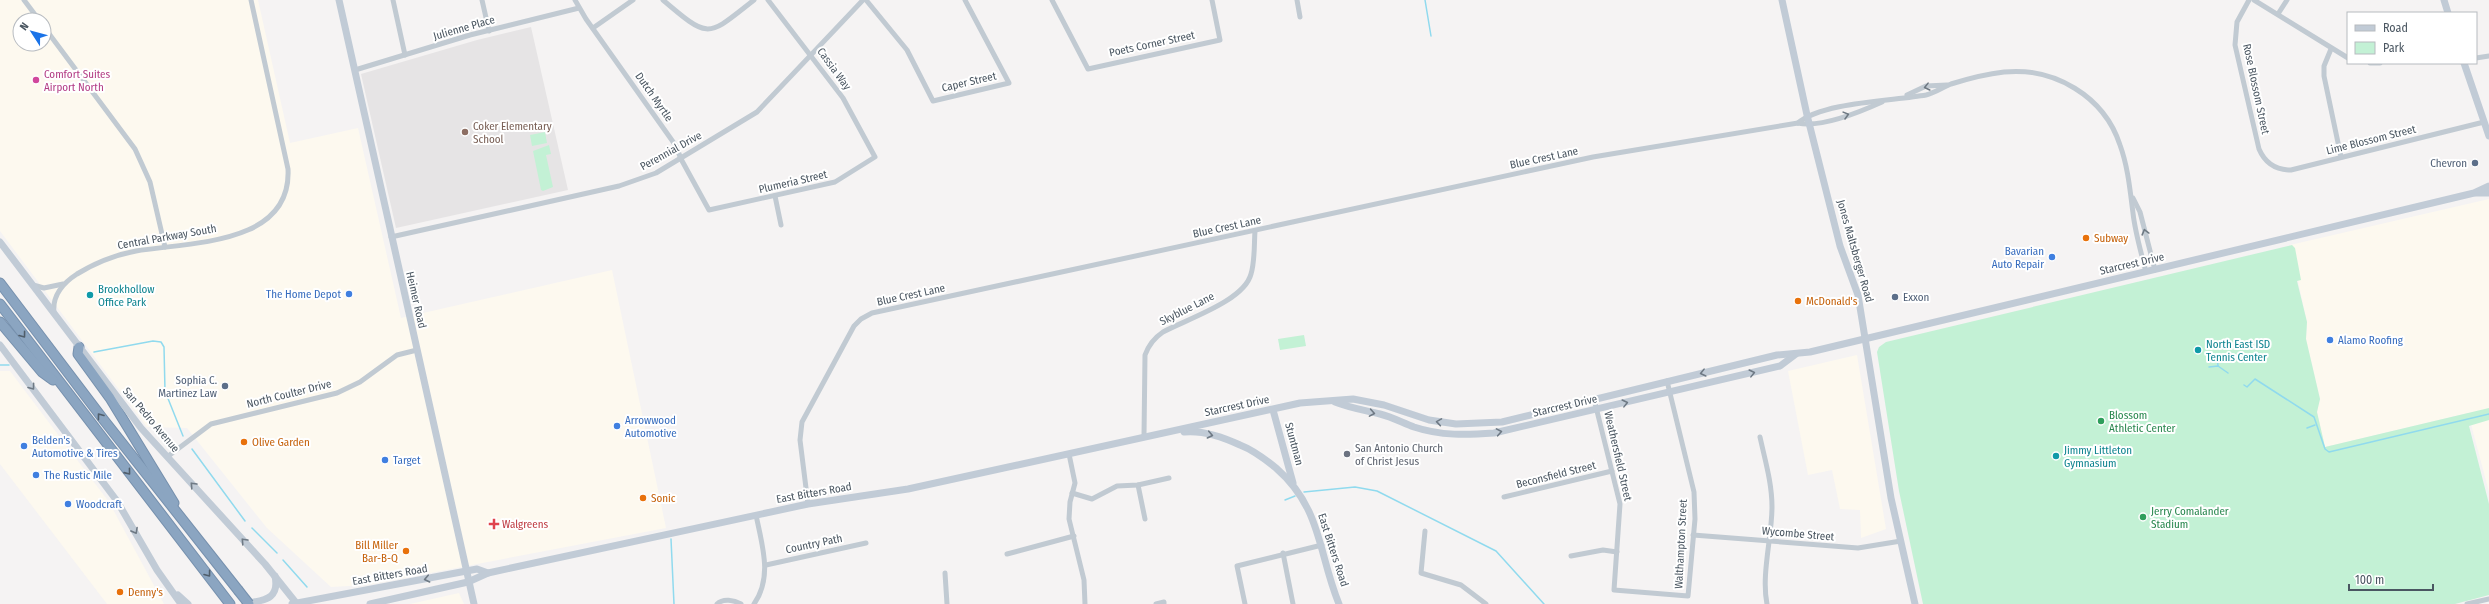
<svg xmlns="http://www.w3.org/2000/svg" width="2489" height="604" viewBox="0 0 2489 604" font-family="'Fira Sans Condensed',sans-serif">
<style>
.commercial{fill:#fdf9ef;fill-rule:evenodd}
.education{fill:#e6e4e5}
.green{fill:#c3f1d5}
.lines{fill:none;stroke-linecap:round;stroke-linejoin:round}
.stream{stroke:#90daee;stroke-width:1.5}
.highway-casing{stroke:#7690ad;stroke-width:11}
.street{stroke:#c1cad2;stroke-width:5}
.secondary{stroke:#c1cbd6;stroke-width:7}
.highway{stroke:#8ba5c1;stroke-width:9}
.highway-bridge-casing{stroke:#7690ad;stroke-width:11;stroke-linecap:butt}
.highway-bridge{stroke:#8ba5c1;stroke-width:9}
.oneway{stroke:#6e7983}
.oneway2{stroke:#505e6b}
.oneway3{stroke:#6e7984}
.hotel-dot{fill:#d1479c;stroke:#fff;stroke-width:1.5}
.education-dot{fill:#8d6e63;stroke:#fff;stroke-width:1.5}
.service-dot{fill:#5c6f8a;stroke:#fff;stroke-width:1.5}
.food-dot{fill:#e8710a;stroke:#fff;stroke-width:1.5}
.shop-dot{fill:#3f7fe0;stroke:#fff;stroke-width:1.5}
.culture-dot{fill:#0f9aa8;stroke:#fff;stroke-width:1.5}
.leisure-dot{fill:#2e9e5b;stroke:#fff;stroke-width:1.5}
.worship-dot{fill:#6b7280;stroke:#fff;stroke-width:1.5}
.health-dot{fill:#e0444e;stroke:#fff;stroke-width:1.5}
.labels{text-anchor:middle;dominant-baseline:central;stroke-width:4;stroke-linejoin:round;paint-order:stroke}
.street-label{font-size:11px;fill:#4a5661;stroke:#fff}
.hotel-label{font-size:11px;fill:#b23c85;stroke:#fff;text-anchor:start}
.education-label{font-size:11px;fill:#785e54;stroke:#fff;text-anchor:start}
.service-label{font-size:11px;fill:#4e5e75;stroke:#fff;text-anchor:end}
.food-label{font-size:11px;fill:#c56008;stroke:#fff;text-anchor:start}
.shop-label{font-size:11px;fill:#366cbe;stroke:#fff;text-anchor:start}
.culture-label{font-size:11px;fill:#0d838f;stroke:#fff;text-anchor:start}
.leisure-label{font-size:11px;fill:#27864d;stroke:#fff;text-anchor:start}
.worship-label{font-size:11px;fill:#5b616d;stroke:#fff;text-anchor:start}
.health-label{font-size:11px;fill:#be3a42;stroke:#fff;text-anchor:start}
</style>
<rect width="100%" height="100%" fill="#f5f3f3"/>
<!-- commercial -->
<g class="commercial">
<path d="M0 0H258L290 143 358 128 401 318 612 270 666 528 367 585 331 587 267 528 187 428 147 427 0 231ZM20 20H44V44H20Z"/>
<polygon points="2489,199 2489,492 2468,413 2325,447 2317,412 2320,399 2306,339 2307,322 2290,245"/>
<polygon points="1857,355 1886,529 1861,538 1860,510 1840,509 1832,470 1808,475 1788,371"/>
<polygon points="0,371 10,371 109,502 164,604 107,604 0,464"/>
<polygon points="459,593 464,604 410,604"/>
</g>
<!-- education -->
<polygon class="education" points="531,27 568,190 396,228 361,74 477,40"/>
<!-- green -->
<g class="green">
<polygon points="545,132 547,143 532,146 530,135"/>
<polygon points="549,145 551,154 546,155 553,187 543,191 541,190 533,151"/>
<polygon points="2292,245 2295,248 2301,280 2297,281 2307,322 2306,339 2320,399 2317,412 2325,447 2489,408 2489,420 2469,426 2489,504 2489,595 2455,604 1923,604 1899,491 1877,352 1879,347 1886,342"/>
<polygon points="1304,335 1306,346 1280,350 1278,339"/>
</g>
<g class="lines">
<!-- stream -->
<g class="stream">
<polyline points="1425,0 1431,36"/>
<polyline points="94,352 153,341 161,342 164,347 165,391 183,436"/>
<polyline points="2217,357 2218,366"/>
<polyline points="0,365 9,365"/>
<polyline points="2209,367 2218,366 2228,373"/>
<polyline points="2244,385 2247,387 2255,379 2314,417 2325,449 2329,452 2489,414"/>
<polyline points="2307,428 2315,425"/>
<polyline points="192,449 245,521"/>
<polyline points="1304,492 1355,487 1377,491 1496,551 1544,604"/>
<polyline points="1285,500 1295,496"/>
<polyline points="252,528 277,553"/>
<polyline points="671,539 674,604"/>
<polyline points="283,560 307,587"/>
</g>
<defs>
<g id="highway">
<polyline points="0,283 103,419 238,590"/>
<polyline points="0,304 230,604"/>
<polyline points="0,322 42,372 53,380"/>
<polyline points="79,347 78,354 110,398 174,503"/>
</g>
</defs>
<!-- highway casing -->
<use href="#highway" class="highway-casing"/>
<!-- street -->
<g class="street">
<polyline points="24,0 39,20"/>
<polyline points="393,0 405,55"/>
<polyline points="482,0 489,31"/>
<polyline points="575,0 586,19 676,146 681,159 709,210 835,182 875,157 843,98 768,0"/>
<path d="M663 0C710 40 707 37 754 0"/>
<polyline points="866,0 907,50 933,101 1009,83 965,0"/>
<polyline points="1052,0 1088,69 1220,40 1212,0"/>
<polyline points="1297,0 1300,17"/>
<path d="M2249 0 2237 22 2235 45 2259 149C2265 163 2276 170 2291 170L2484 122"/>
<polyline points="2254,0 2348,58"/>
<polyline points="2278,14 2287,0"/>
<polyline points="44,27 135,149 150,182 165,247"/>
<polyline points="593,28 633,0"/>
<polyline points="2331,49 2324,66 2324,76 2341,157"/>
<polyline points="2476,58 2489,56"/>
<polyline points="2370,63 2380,63"/>
<polyline points="355,70 470,35 579,8"/>
<polyline points="1907,95 1926,86 1947,85"/>
<path d="M1798 123C1822 102 1893 101 1926 95 1935 93 1943 87 1951 84 1967 79 1986 74 2004 72 2054 67 2104 96 2120 145 2128 167 2130 190 2133 213 2135 232 2141 252 2146 272"/>
<polyline points="775,196 781,225"/>
<polyline points="2133,198 2140,212 2155,270"/>
<polyline points="391,237 619,186 656,173 757,112 863,0"/>
<polyline points="33,285 44,288 63,284"/>
<path d="M54 313C52 296 63 283 77 274 95 263 115 255 136 251 188 242 292 246 288 169L251 0"/>
<polyline points="1594,399 1620,504 1614,590 1688,596 1695,519 1694,492 1667,381"/>
<path d="M1144 436 1145 355C1149 344 1154 338 1163 332 1187 319 1244 301 1251 274 1255 261 1254 245 1255 231"/>
<path d="M1760 437C1765 460 1772 483 1772 507 1772 537 1761 575 1767 604"/>
<polyline points="1069,454 1075,483 1070,502 1069,519 1084,580 1085,604"/>
<polyline points="167,457 211,424 337,393 360,382 397,355 417,350"/>
<polyline points="1138,485 1145,519"/>
<polyline points="1072,493 1092,499 1117,486 1138,485 1169,478"/>
<polyline points="1504,497 1612,471"/>
<path d="M808 504 800 440 802 422 854 326 861 319 872 313 1593 157 1798 123C1821 128 1860 112 1882 102"/>
<polyline points="1425,531 1421,573 1461,585 1486,604"/>
<polyline points="1693,535 1858,548 1901,541"/>
<polyline points="1283,553 1293,604"/>
<polyline points="1007,554 1074,536"/>
<polyline points="1571,556 1603,550 1617,552"/>
<polyline points="766,565 866,543"/>
<polyline points="945,573 947,604"/>
<path d="M717 604C723 598 734 600 741 604"/>
<path d="M754 604C773 577 762 545 756 515"/>
<polyline points="1156,604 1164,602 1164,604"/>
<polyline points="1245,604 1237,566 1322,545"/>
<polyline points="2467,604 2489,599"/>
</g>
<!-- secondary -->
<g class="secondary">
<polyline points="339,0 474,604"/>
<polyline points="1782,0 1807,115 1840,246 1858,295 1891,498 1915,604"/>
<polyline points="2444,0 2448,13"/>
<polyline points="2464,63 2489,136"/>
<polyline points="2476,193 2489,193"/>
<polyline points="0,242 141,428 265,564 297,604"/>
<polyline points="0,345 117,501 157,570 181,604"/>
<path d="M1335 402C1350 408 1364 410 1380 414 1392 417 1403 423 1414 427 1441 436 1467 435 1494 433L1780 366 1796 354"/>
<polyline points="1273,410 1293,483"/>
<path d="M1184 432C1203 430 1223 437 1240 445 1253 450 1265 459 1276 468 1322 508 1318 553 1339 604"/>
<polyline points="178,595 188,604"/>
<path d="M245 604C263 600 280 600 275 576"/>
<polyline points="292,604 477,569 488,573"/>
<polyline points="370,604 468,582 488,573 808,504 908,489 1300,403 1353,399 1384,405 1429,420 1456,424 1502,422 1777,355 1810,352 2474,193 2489,186"/>
</g>
<!-- highway -->
<use href="#highway" class="highway"/>
<defs>
<polyline id="highway-bridge" points="238,590 249,604"/>
</defs>
<!-- highway-bridge casing -->
<use href="#highway-bridge" class="highway-bridge-casing"/>
<!-- highway-bridge -->
<use href="#highway-bridge" class="highway-bridge"/>
</g>
<!-- one-way arrows -->
<defs><path id="oneway-chevron" d="M-2-3.5L2.5 0L-2 3.5" fill="none" stroke-width="1.6" stroke-linecap="round" stroke-linejoin="round"/></defs>
<g class="oneway">
<use href="#oneway-chevron" transform="translate(1927 87) rotate(166)"/>
<use href="#oneway-chevron" transform="translate(1846 115) rotate(-15)"/>
<use href="#oneway-chevron" transform="translate(2145 232) rotate(-105)"/>
</g>
<g class="oneway2">
<use href="#oneway-chevron" transform="translate(23 335) rotate(53)"/>
<use href="#oneway-chevron" transform="translate(100 416) rotate(-127)"/>
<use href="#oneway-chevron" transform="translate(128 472) rotate(51)"/>
<use href="#oneway-chevron" transform="translate(208 574) rotate(53)"/>
</g>
<g class="oneway3">
<use href="#oneway-chevron" transform="translate(1703 373) rotate(166)"/>
<use href="#oneway-chevron" transform="translate(1752 373) rotate(-14)"/>
<use href="#oneway-chevron" transform="translate(32 387) rotate(53)"/>
<use href="#oneway-chevron" transform="translate(1625 403) rotate(-14)"/>
<use href="#oneway-chevron" transform="translate(1372 413) rotate(10)"/>
<use href="#oneway-chevron" transform="translate(1439 422) rotate(-171)"/>
<use href="#oneway-chevron" transform="translate(1499 432) rotate(-10)"/>
<use href="#oneway-chevron" transform="translate(1210 435) rotate(12)"/>
<use href="#oneway-chevron" transform="translate(193 485) rotate(-133)"/>
<use href="#oneway-chevron" transform="translate(135 531) rotate(61)"/>
<use href="#oneway-chevron" transform="translate(244 541) rotate(-133)"/>
<use href="#oneway-chevron" transform="translate(427 579) rotate(168)"/>
</g>
<!-- markers -->
<circle class="hotel-dot" cx="36" cy="80" r="4"/>
<circle class="education-dot" cx="465" cy="132" r="4"/>
<g class="service-dot">
<circle cx="2475" cy="163" r="4"/>
<circle cx="1895" cy="297" r="4"/>
<circle cx="225" cy="386" r="4"/>
</g>
<g class="food-dot">
<circle cx="2086" cy="238" r="4"/>
<circle cx="1798" cy="301" r="4"/>
<circle cx="244" cy="442" r="4"/>
<circle cx="643" cy="498" r="4"/>
<circle cx="406" cy="551" r="4"/>
<circle cx="120" cy="592" r="4"/>
</g>
<g class="shop-dot">
<circle cx="2052" cy="257" r="4"/>
<circle cx="349" cy="294" r="4"/>
<circle cx="2330" cy="340" r="4"/>
<circle cx="617" cy="426" r="4"/>
<circle cx="24" cy="446" r="4"/>
<circle cx="385" cy="460" r="4"/>
<circle cx="36" cy="475" r="4"/>
<circle cx="68" cy="504" r="4"/>
</g>
<g class="culture-dot">
<circle cx="90" cy="295" r="4"/>
<circle cx="2198" cy="350" r="4"/>
<circle cx="2056" cy="456" r="4"/>
</g>
<g class="leisure-dot">
<circle cx="2101" cy="421" r="4"/>
<circle cx="2143" cy="517" r="4"/>
</g>
<circle class="worship-dot" cx="1347" cy="454" r="4"/>
<path class="health-dot" d="M492 518h4v4h4v4h-4v4h-4v-4h-4v-4h4z"/>
<g class="labels">
<!-- street labels -->
<g class="street-label">
<text transform="translate(464 28) rotate(-16)">Julienne Place</text>
<text transform="translate(1152 44) rotate(-12)">Poets Corner Street</text>
<text transform="translate(834 69) rotate(54)">Cassia Way</text>
<text transform="translate(969 82) rotate(-13)">Caper Street</text>
<text transform="translate(2256 89) rotate(78)">Rose Blossom Street</text>
<text transform="translate(654 97) rotate(55)">Dutch Myrtle</text>
<text transform="translate(2371 140) rotate(-14)">Lime Blossom Street</text>
<text transform="translate(671 151) rotate(-29)">Perennial Drive</text>
<text transform="translate(1544 158) rotate(-12)">Blue Crest Lane</text>
<text transform="translate(793 182) rotate(-13)">Plumeria Street</text>
<text transform="translate(1227 227) rotate(-12)">Blue Crest Lane</text>
<text transform="translate(167 237) rotate(-10)">Central Parkway South</text>
<text transform="translate(1855 251) rotate(74)">Jones Maltsberger Road</text>
<text transform="translate(2132 264) rotate(-13)">Starcrest Drive</text>
<text transform="translate(911 295) rotate(-12)">Blue Crest Lane</text>
<text transform="translate(416 300) rotate(77)">Heimer Road</text>
<text transform="translate(1187 309) rotate(-27)">Skyblue Lane</text>
<text transform="translate(289 394) rotate(-14)">North Coulter Drive</text>
<text transform="translate(1237 406) rotate(-12)">Starcrest Drive</text>
<text transform="translate(1565 406) rotate(-13)">Starcrest Drive</text>
<text transform="translate(151 420) rotate(50)">San Pedro Avenue</text>
<text transform="translate(1294 444) rotate(75)">Stuntman</text>
<text transform="translate(1618 456) rotate(77)">Weathersfield Street</text>
<text transform="translate(1556 475) rotate(-14)">Beconsfield Street</text>
<text transform="translate(814 493) rotate(-10)">East Bitters Road</text>
<text transform="translate(1798 534) rotate(5)">Wycombe Street</text>
<text transform="translate(814 544) rotate(-12)">Country Path</text>
<text transform="translate(1681 544) rotate(-87)">Walthampton Street</text>
<text transform="translate(1333 550) rotate(72)">East Bitters Road</text>
<text transform="translate(390 575) rotate(-10)">East Bitters Road</text>
</g>
<!-- hotel labels -->
<g class="hotel-label">
<text x="44" y="74">Comfort Suites<tspan x="44" dy="13">Airport North</tspan></text>
</g>
<!-- education labels -->
<g class="education-label">
<text x="473" y="126">Coker Elementary<tspan x="473" dy="13">School</tspan></text>
</g>
<!-- service labels -->
<g class="service-label">
<text x="2467" y="163">Chevron</text>
<text x="1903" y="297" text-anchor="start">Exxon</text>
<text x="217" y="380">Sophia C.<tspan x="217" dy="13">Martinez Law</tspan></text>
</g>
<!-- food labels -->
<g class="food-label">
<text x="2094" y="238">Subway</text>
<text x="1806" y="301">McDonald's</text>
<text x="252" y="442">Olive Garden</text>
<text x="651" y="498">Sonic</text>
<text x="398" y="545" text-anchor="end">Bill Miller<tspan x="398" dy="13">Bar-B-Q</tspan></text>
<text x="128" y="592">Denny's</text>
</g>
<!-- shop labels -->
<g class="shop-label">
<text x="2044" y="251" text-anchor="end">Bavarian<tspan x="2044" dy="13">Auto Repair</tspan></text>
<text x="341" y="294" text-anchor="end">The Home Depot</text>
<text x="2338" y="340">Alamo Roofing</text>
<text x="625" y="420">Arrowwood<tspan x="625" dy="13">Automotive</tspan></text>
<text x="32" y="440">Belden's<tspan x="32" dy="13">Automotive &amp; Tires</tspan></text>
<text x="393" y="460">Target</text>
<text x="44" y="475">The Rustic Mile</text>
<text x="76" y="504">Woodcraft</text>
</g>
<!-- culture labels -->
<g class="culture-label">
<text x="98" y="289">Brookhollow<tspan x="98" dy="13">Office Park</tspan></text>
<text x="2206" y="344">North East ISD<tspan x="2206" dy="13">Tennis Center</tspan></text>
<text x="2064" y="450">Jimmy Littleton<tspan x="2064" dy="13">Gymnasium</tspan></text>
</g>
<!-- leisure labels -->
<g class="leisure-label">
<text x="2109" y="415">Blossom<tspan x="2109" dy="13">Athletic Center</tspan></text>
<text x="2151" y="511">Jerry Comalander<tspan x="2151" dy="13">Stadium</tspan></text>
</g>
<!-- worship labels -->
<g class="worship-label">
<text x="1355" y="448">San Antonio Church<tspan x="1355" dy="13">of Christ Jesus</tspan></text>
</g>
<!-- health labels -->
<g class="health-label">
<text x="502" y="524">Walgreens</text>
</g>
</g>
<!-- legend -->
<rect x="2347" y="12" width="130" height="52" fill="#ffffff" stroke="#b7bbc0"/>
<rect x="2355" y="25" width="20" height="6" fill="#c1cbd6" stroke="#b7bbc0"/>
<text x="2383" y="32" font-size="12" fill="#4a5661">Road</text>
<rect x="2355" y="42" width="20" height="12" fill="#c3f1d5" stroke="#b7bbc0"/>
<text x="2383" y="52" font-size="12" fill="#4a5661">Park</text>
<!-- north arrow -->
<g transform="translate(32 32) rotate(306)"><circle r="19" fill="#ffffff" stroke="#b7bbc0"/>
<path d="M0-3L7 15L0 10L-7 15Z" fill="#1a73e8"/>
<text y="-6" font-size="11" font-weight="bold" text-anchor="middle" fill="#4a5661">N</text>
</g>
<!-- scale -->
<path d="M2349 584v6h84v-6" fill="none" stroke="#4a5661" stroke-width="2"/>
<text x="2355" y="584" font-size="12" fill="#4a5661" stroke="#ffffff" stroke-width="3" paint-order="stroke">100 m</text>
</svg>
